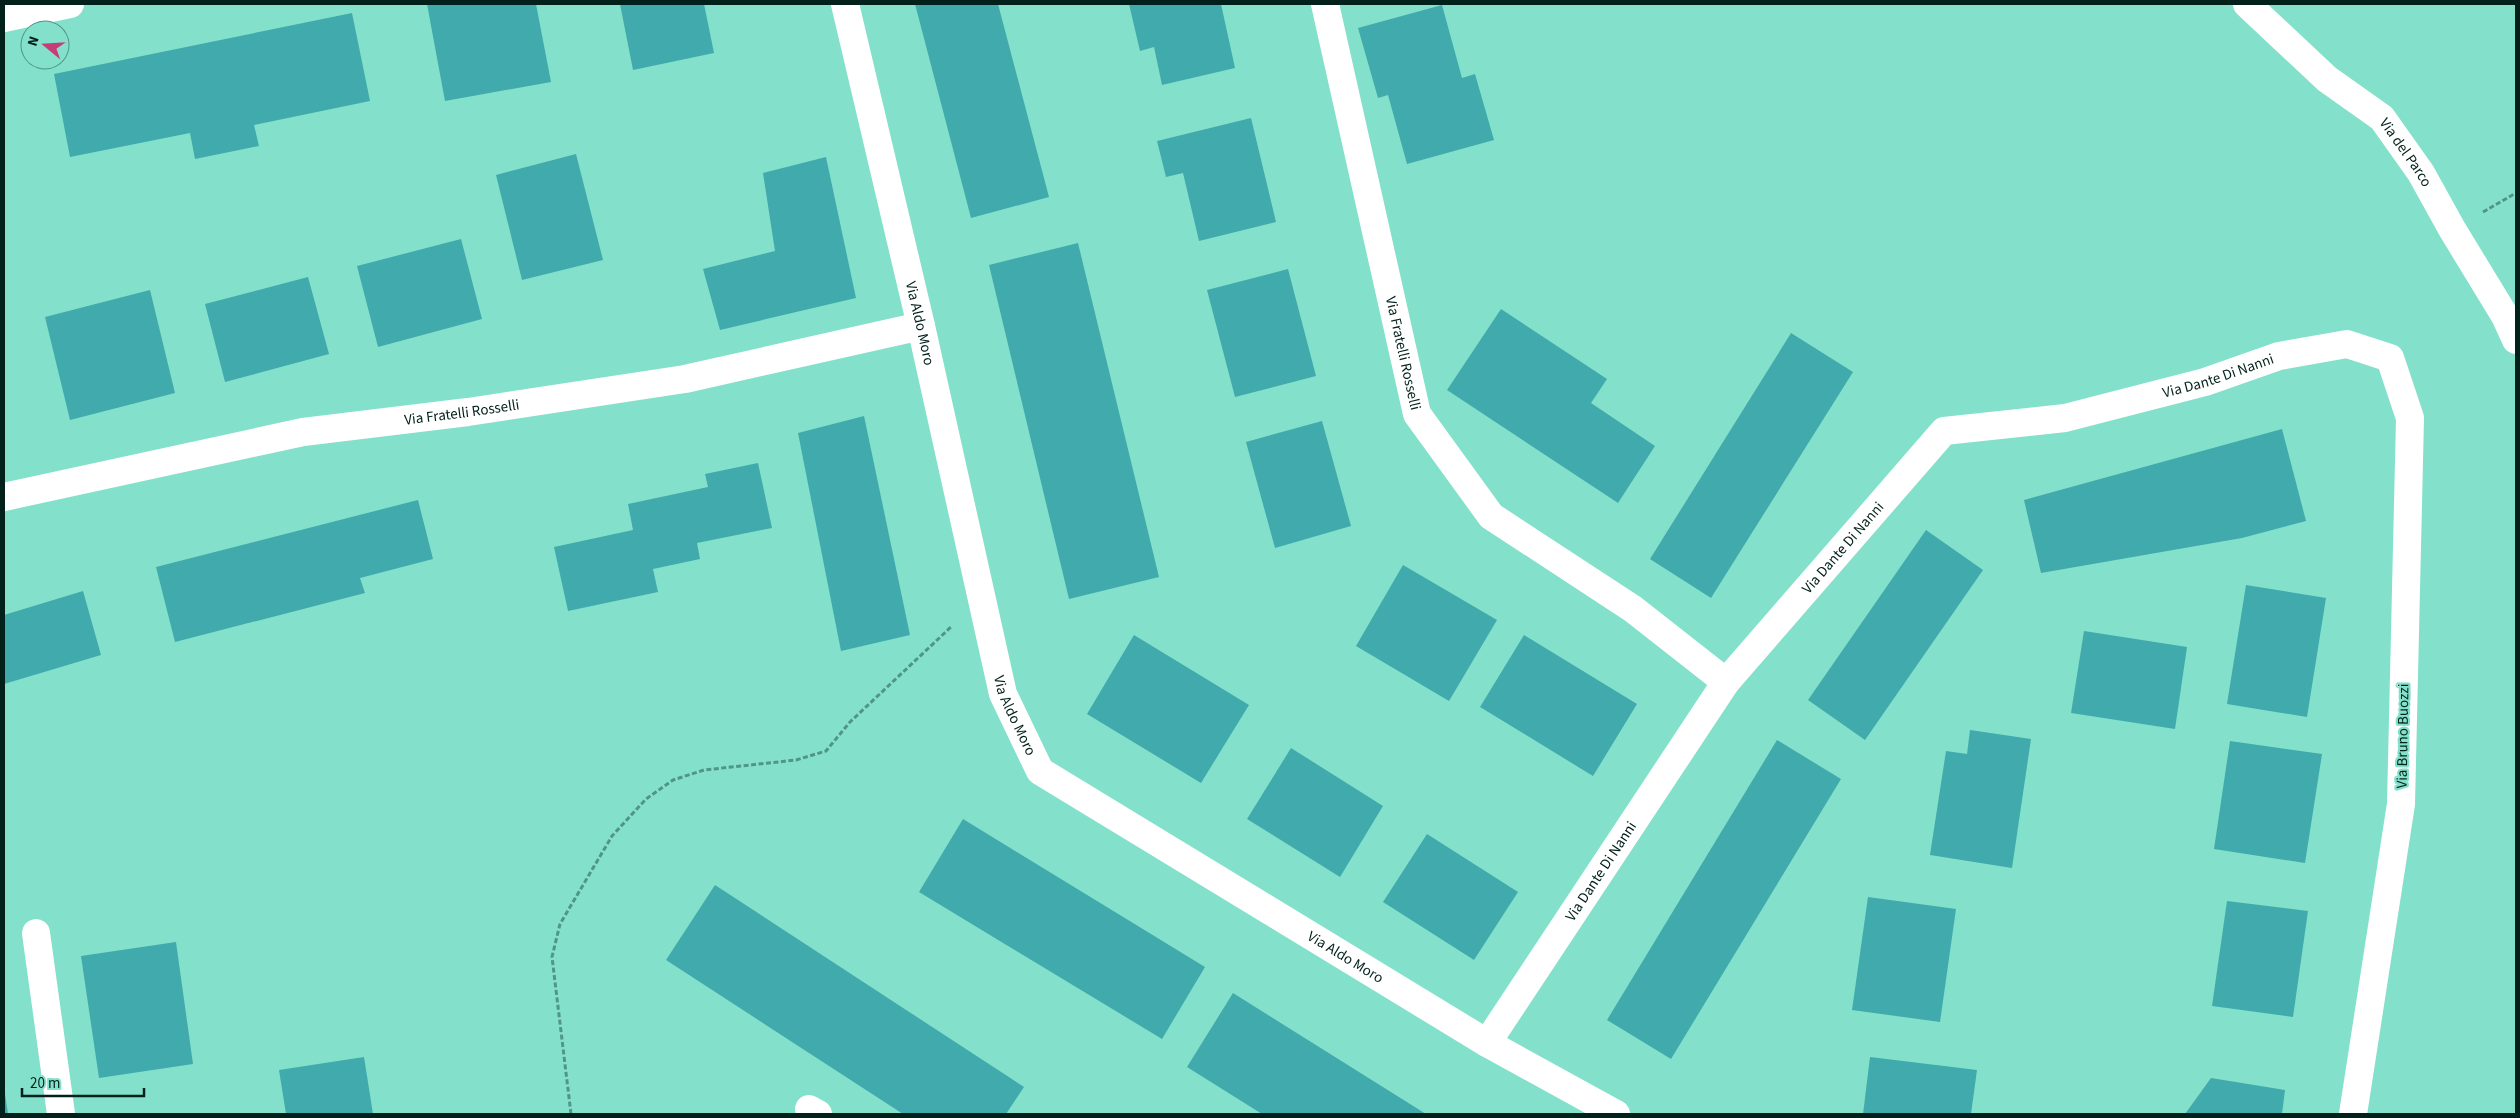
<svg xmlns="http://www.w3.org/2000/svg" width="2520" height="1118" viewBox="0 0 2520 1118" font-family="'Source Sans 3',sans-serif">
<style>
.building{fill:#40aaac}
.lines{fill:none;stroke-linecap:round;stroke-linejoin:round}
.path{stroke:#509585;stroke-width:3;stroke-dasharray:5 2.5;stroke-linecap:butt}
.street{stroke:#fff;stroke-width:28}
.labels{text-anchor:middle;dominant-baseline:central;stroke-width:4.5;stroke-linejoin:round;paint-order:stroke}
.street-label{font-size:15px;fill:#03211b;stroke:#83e1cb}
</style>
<rect width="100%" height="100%" fill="#83e1cb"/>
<!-- building -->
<g class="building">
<polygon points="427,4 536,4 551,82 445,101"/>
<polygon points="620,4 704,4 714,53 633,70"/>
<polygon points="915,4 998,4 1049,197 971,218"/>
<polygon points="1129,4 1221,4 1235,68 1162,85 1154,47 1140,51"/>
<polygon points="1442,5 1462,78 1475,74 1494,140 1407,164 1388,95 1378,98 1358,28"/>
<polygon points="352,13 370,101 254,125 259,146 195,159 190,133 70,157 54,74"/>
<polygon points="1251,118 1276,222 1199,241 1183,173 1166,177 1157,141"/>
<polygon points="576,154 603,260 522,280 496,175"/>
<polygon points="826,157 856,298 720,330 703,269 775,251 763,173"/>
<polygon points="461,239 482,319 378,347 357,266"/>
<polygon points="1078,243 1159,577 1069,599 989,265"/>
<polygon points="1288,269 1316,376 1235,397 1207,290"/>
<polygon points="308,277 329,354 225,382 205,304"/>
<polygon points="150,290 175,393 70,420 45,317"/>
<polygon points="1501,309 1607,379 1591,403 1655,446 1618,503 1447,390"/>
<polygon points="1791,333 1853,372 1711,598 1650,559"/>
<polygon points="864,416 910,635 841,651 798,433"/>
<polygon points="1322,421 1351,526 1275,548 1246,442"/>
<polygon points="2282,429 2306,521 2242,538 2041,573 2024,500"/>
<polygon points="758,463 772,528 697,543 700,559 653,569 658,592 568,611 554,547 633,530 628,504 708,487 705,474"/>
<polygon points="418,500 433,559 360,578 365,593 175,642 156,567"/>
<polygon points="1926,530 1983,570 1865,740 1808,700"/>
<polygon points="1403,565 1497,620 1449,701 1356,646"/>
<polygon points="2246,585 2326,598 2307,717 2227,704"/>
<polygon points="83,591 101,655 4,684 4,615"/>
<polygon points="2084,631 2187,647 2175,729 2071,713"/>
<polygon points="1134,635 1249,705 1201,783 1087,714"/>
<polygon points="1524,635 1637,704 1593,776 1480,707"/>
<polygon points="1970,730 2031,739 2012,868 1930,855 1946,751 1967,754"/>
<polygon points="1777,740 1841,779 1671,1059 1607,1020"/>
<polygon points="2230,741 2322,754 2305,863 2214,849"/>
<polygon points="1291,748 1383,806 1340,877 1247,819"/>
<polygon points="963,819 1205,967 1162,1039 919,892"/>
<polygon points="1427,834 1518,892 1474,960 1383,902"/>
<polygon points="715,885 1024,1087 1006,1114 903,1114 666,960"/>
<polygon points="1868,897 1956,909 1940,1022 1852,1010"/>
<polygon points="2227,901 2308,911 2293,1017 2212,1006"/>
<polygon points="176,942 193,1064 99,1078 81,956"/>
<polygon points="1233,993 1426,1114 1262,1114 1187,1067"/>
<polygon points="364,1057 373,1114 286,1114 279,1070"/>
<polygon points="1870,1057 1977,1070 1971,1114 1863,1114"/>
<polygon points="2211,1078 2285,1090 2282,1114 2185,1114"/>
<polygon points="4,1094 5,1094 8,1114 4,1114"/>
</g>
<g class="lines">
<!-- path -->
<g class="path">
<polyline points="2483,212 2516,193"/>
<polyline points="571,1114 552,957 560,924 612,836 646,799 673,780 704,770 796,760 826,751 850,722 952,626"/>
</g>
<!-- street -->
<g class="street">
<path id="s1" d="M845 4 921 326 1003 694 1040 771 1487 1043 1616 1114"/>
<path id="s2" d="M1325 4 1417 414 1491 516 1633 609 1726 682"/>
<path id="s3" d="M2247 4 2327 79 2382 118 2421 173 2452 229 2505 316 2516 340"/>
<polyline points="4,18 70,4"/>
<path id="s4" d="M4 497 303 432 468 412 685 379 921 326"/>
<polyline points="36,933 61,1114"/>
<path id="s5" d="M1487 1043 1726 682 1944 431 2065 418 2205 382 2279 356 2347 344 2390 358 2410 418 2401 804 2353 1114"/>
<polyline points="809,1109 818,1114"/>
</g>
</g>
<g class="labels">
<!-- street labels -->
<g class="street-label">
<text stroke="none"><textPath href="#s3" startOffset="219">Via del Parco</textPath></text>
<text stroke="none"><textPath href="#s1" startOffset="328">Via Aldo Moro</textPath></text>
<text stroke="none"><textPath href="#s2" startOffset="358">Via Fratelli Rosselli</textPath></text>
<text stroke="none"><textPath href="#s5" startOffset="1046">Via Dante Di Nanni</textPath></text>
<text stroke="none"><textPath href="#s4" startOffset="466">Via Fratelli Rosselli</textPath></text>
<text stroke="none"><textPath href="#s5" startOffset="611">Via Dante Di Nanni</textPath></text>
<text stroke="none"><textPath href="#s1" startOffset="732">Via Aldo Moro</textPath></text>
<text transform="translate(2403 736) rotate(-89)">Via Bruno Buozzi</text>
<text stroke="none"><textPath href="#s5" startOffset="206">Via Dante Di Nanni</textPath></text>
<text stroke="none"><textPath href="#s1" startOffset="1151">Via Aldo Moro</textPath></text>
</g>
</g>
<!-- border -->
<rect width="2520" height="1118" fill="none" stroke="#03211b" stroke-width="10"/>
<!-- north arrow -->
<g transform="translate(45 45) rotate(288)"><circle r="24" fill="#83e1cb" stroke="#509485"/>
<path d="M0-4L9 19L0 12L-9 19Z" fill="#c53c78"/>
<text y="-8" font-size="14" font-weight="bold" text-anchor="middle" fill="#03211b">N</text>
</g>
<!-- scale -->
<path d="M22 1088v8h122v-8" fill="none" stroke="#03211b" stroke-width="2.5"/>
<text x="30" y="1088" font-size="15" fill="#03211b" stroke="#83e1cb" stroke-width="4" paint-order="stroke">20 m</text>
</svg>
